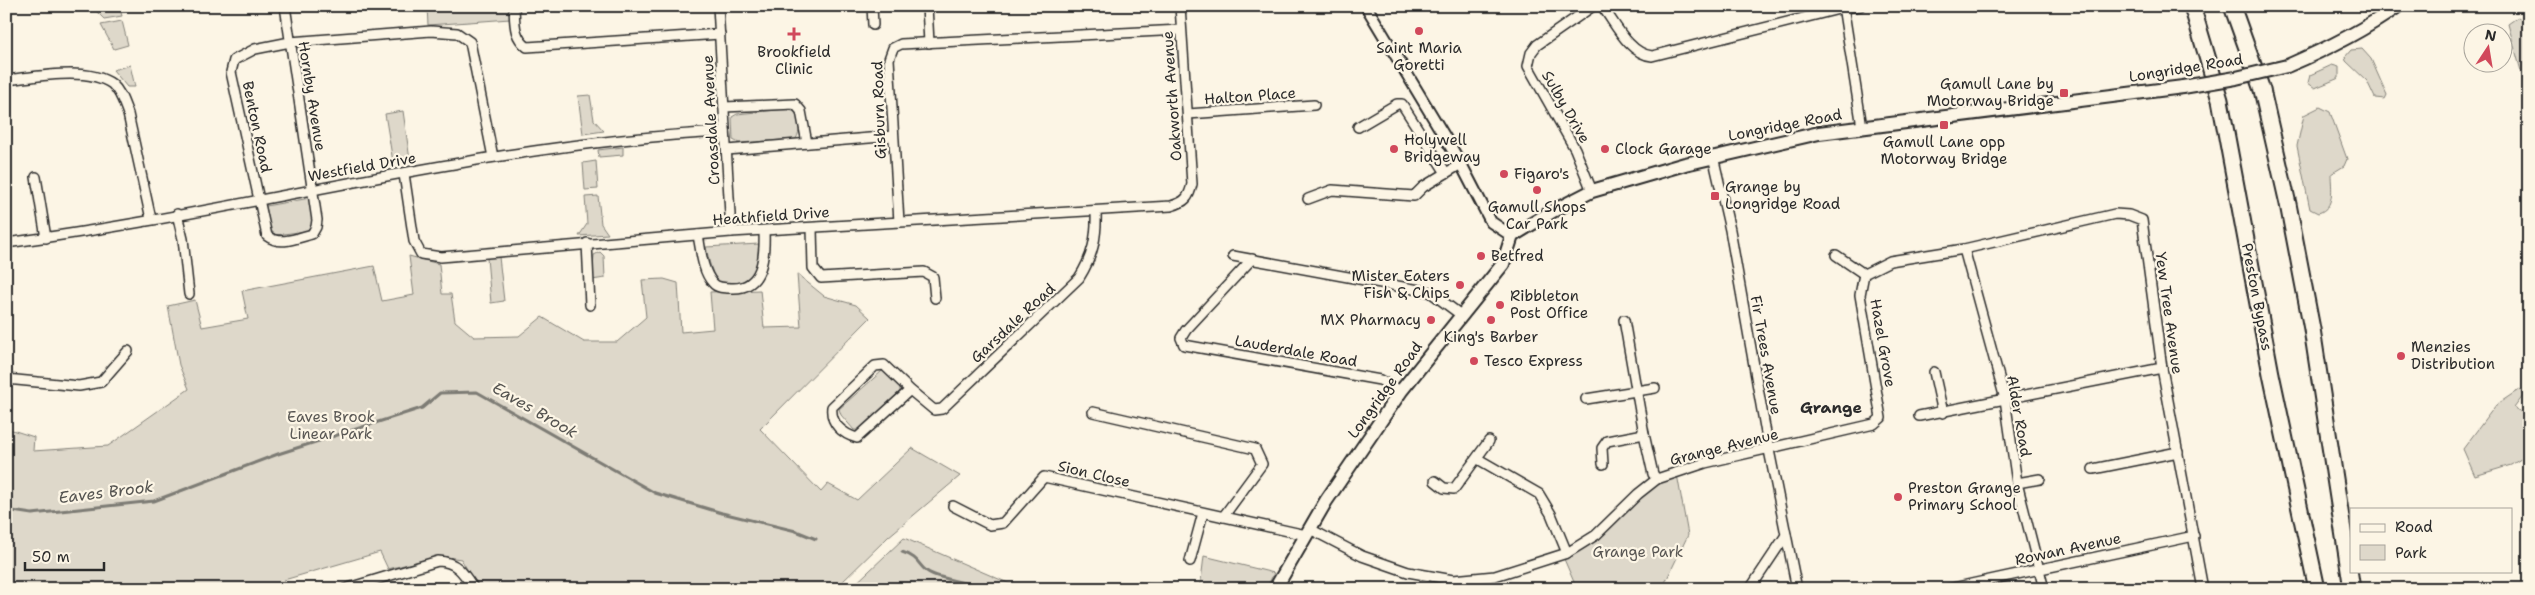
<svg xmlns="http://www.w3.org/2000/svg" width="2535" height="595" viewBox="0 0 2535 595" font-family="'Shantell Sans',sans-serif">
<style>
.green{fill:#ded8ca;stroke:#84827a}
.lines{fill:none;stroke-linecap:round;stroke-linejoin:round}
.stream{stroke:#7d7b74;stroke-width:3}
.minor-casing{stroke:#2b2b2b;stroke-width:12}
.tertiary-casing{stroke:#2b2b2b;stroke-width:14}
.secondary-casing{stroke:#2b2b2b;stroke-width:16}
.motorway-casing{stroke:#2b2b2b;stroke-width:19}
.minor{stroke:#fcf5e5;stroke-width:9}
.tertiary{stroke:#fcf5e5;stroke-width:10}
.secondary{stroke:#fcf5e5;stroke-width:12}
.motorway{stroke:#fcf5e5;stroke-width:15}
.secondary-bridge-casing{stroke:#2b2b2b;stroke-width:16;stroke-linecap:butt}
.secondary-bridge{stroke:#fcf5e5;stroke-width:12}
.poi-dot{fill:#d1495b;stroke:#fcf5e5;stroke-width:2}
.labels{text-anchor:middle;dominant-baseline:central;stroke-width:4.5;stroke-linejoin:round;paint-order:stroke}
.poi-label{font-size:15px;fill:#2b2b2b;stroke:#fcf5e5;text-anchor:start}
.street-label{font-size:15px;fill:#2b2b2b;stroke:#fcf5e5}
.park-label{font-size:15px;fill:#585653;stroke:#fcf5e5}
.neighbourhood-label{font-size:16px;font-weight:bold;fill:#2b2b2b;stroke:#fcf5e5}
.water-label{font-size:16px;font-style:italic;fill:#545350;stroke:#fcf5e5}
</style>
<rect width="100%" height="100%" fill="#fcf5e5"/>
<filter id="ink" filterUnits="userSpaceOnUse"><feTurbulence type="fractalNoise" baseFrequency=".02" numOctaves="2"/><feDisplacementMap in="SourceGraphic" scale="10" xChannelSelector="R" yChannelSelector="G"/><feConvolveMatrix kernelMatrix="1 2 1 2 8 2 1 2 1" color-interpolation-filters="sRGB"/></filter>
<g filter="url(#ink)">
<!-- green -->
<g class="green">
<polygon points="91,6 119,6 122,16 104,19"/>
<polygon points="427,6 509,6 510,19 428,25"/>
<polygon points="2518,17 2529,25 2529,100 2508,24"/>
<polygon points="122,21 128,45 114,49 101,25"/>
<polygon points="2362,49 2371,59 2387,95 2385,99 2375,98 2367,81 2346,61 2345,57 2351,50"/>
<polygon points="130,65 135,87 127,87 113,70"/>
<polygon points="2332,65 2339,67 2339,78 2315,88 2308,83 2310,75"/>
<polygon points="590,95 594,120 604,131 583,134 578,96"/>
<path d="M2320 107 2330 112 2347 159 2344 166 2331 174C2331 187 2336 208 2318 213L2310 209 2297 146 2304 115Z"/>
<path d="M786 109 796 112C799 121 801 130 796 139L739 143 733 140 732 117 737 114Z"/>
<polygon points="403,111 410,160 393,162 385,114"/>
<polygon points="623,147 623,155 599,157 598,150"/>
<polygon points="596,161 598,189 585,190 583,163"/>
<polygon points="598,196 601,224 608,234 579,236 587,224 585,197"/>
<polygon points="310,198 313,224 306,231 276,235 270,230 266,206"/>
<path d="M759 244C755 277 758 283 722 285 711 276 709 260 706 247Z"/>
<polygon points="600,252 604,256 605,278 592,280 594,255"/>
<polygon points="409,256 439,264 442,294 451,294 455,321 474,337 519,336 542,317 584,342 617,342 646,317 642,280 664,279 678,283 681,332 713,329 710,292 760,290 764,328 801,327 797,274 824,296 856,305 870,318 760,429 821,492 828,484 857,500 912,448 960,476 888,537 835,589 479,589 461,559 440,556 388,569 380,552 284,580 285,589 6,589 6,428 34,437 33,451 108,446 189,389 179,365 168,306 195,300 202,327 248,319 242,291 374,266 382,301 414,295"/>
<polygon points="499,257 504,301 491,303 487,258"/>
<polygon points="882,371 888,372 900,384 900,391 862,430 854,430 841,415 839,409"/>
<polygon points="2520,389 2523,396 2514,408 2525,414 2529,409 2529,454 2511,465 2475,476 2463,449 2496,405"/>
<path d="M1677 474 1688 535 1662 589H1577L1564 559C1576 552 1590 546 1600 537 1626 514 1643 487 1677 474Z"/>
<polygon points="904,538 1008,583 1037,589 850,589"/>
<polygon points="1204,556 1274,573 1266,589 1200,589"/>
<polygon points="1140,582 1180,589 1114,589"/>
</g>
<g class="lines">
<!-- stream -->
<g class="stream">
<polyline points="6,510 32,514 154,501 278,454 422,408 440,393 477,392 655,493 722,513 796,531 816,539"/>
<path d="M902 552C922 558 918 569 932 574 946 580 972 584 988 589"/>
<polyline points="1203,589 1215,586 1219,589"/>
</g>
<defs>
<g id="minor">
<path d="M285 6 317 220 316 227 312 234C297 238 280 246 267 236L231 72 234 60 255 49 290 42 431 31 457 33 470 42 493 157"/>
<path d="M514 6C515 23 513 36 527 47L720 34"/>
<polyline points="718,6 731,232"/>
<polyline points="872,6 873,25"/>
<polyline points="927,6 929,43"/>
<path d="M1602 6C1615 23 1629 54 1652 56L1843 8 1860 6"/>
<polyline points="1843,6 1862,127"/>
<path d="M6 80C35 77 88 66 112 84 121 92 124 104 128 114L151 219"/>
<polyline points="724,107 795,104 801,111 807,143"/>
<polyline points="1188,114 1314,105"/>
<polyline points="1358,127 1397,104 1402,104 1446,173"/>
<polyline points="727,150 893,136"/>
<polyline points="1713,156 1730,230 1769,450 1797,589"/>
<path d="M404 174 414 241 421 254 441 257 731 232 1171 206C1185 202 1189 198 1192 184L1180 6"/>
<polyline points="36,177 46,238"/>
<polyline points="1592,191 1575,149 1528,66 1531,53 1537,45 1593,6"/>
<polyline points="1308,199 1332,190 1414,196 1423,187 1461,164"/>
<polyline points="177,214 183,239 189,294"/>
<polyline points="899,222 889,59 893,48 901,44 1181,30"/>
<polyline points="812,228 813,268 821,278 924,272 933,277 935,298"/>
<path d="M698 235C701 250 702 271 713 283 717 288 724 288 731 288 763 290 765 256 764 231"/>
<path d="M6 243C246 212 482 143 725 132"/>
<polyline points="587,243 590,305"/>
<polyline points="1964,249 2005,399 2017,483 2044,589"/>
<polyline points="1836,255 1864,274"/>
<polyline points="1233,256 1430,292 1461,315"/>
<polyline points="1252,259 1186,330 1181,338 1184,345 1380,380 1401,391"/>
<polyline points="1624,320 1644,434 1653,474 1657,479"/>
<polyline points="1934,372 1943,413"/>
<polyline points="6,379 79,386 101,382 128,351"/>
<path d="M910 390 884 365 875 366 832 407C830 424 843 434 857 438L910 390 934 410 942 409 1079 278C1093 256 1097 237 1096 211"/>
<polyline points="1586,399 1655,388"/>
<polyline points="1093,412 1255,449 1262,464 1223,517"/>
<polyline points="1919,416 2162,368"/>
<polyline points="1478,459 1539,494 1551,514 1567,553"/>
<polyline points="1603,464 1602,448 1607,441 1644,434"/>
<polyline points="2093,469 2178,452"/>
<polyline points="1435,481 1444,488 1454,489 1489,441"/>
<polyline points="2017,483 2040,479"/>
<polyline points="953,506 990,525 1003,523 1044,477 1306,535"/>
<polyline points="1310,529 1362,556 1408,572 1453,580 1495,576 1567,553 1596,535 1638,494 1657,479 1705,463 1874,424 1881,418 1860,295 1864,274 1890,261 1964,249 2115,214 2129,215 2142,220 2162,368 2203,589"/>
<polyline points="1190,561 1203,513"/>
<path d="M345 589 438 561C458 562 464 574 474 589"/>
<polyline points="1750,589 1786,535"/>
<polyline points="1948,589 2194,536"/>
</g>
<polyline id="tertiary" points="1366,6 1461,164 1491,222 1512,236"/>
<g id="secondary">
<path d="M2287 66C2327 49 2363 31 2398 6"/>
<polyline points="1275,589 1326,501 1401,391 1503,264 1512,236 1553,211 1592,191 1685,164 1819,133 2183,87"/>
</g>
<g id="motorway">
<polyline points="2192,6 2220,100 2271,374 2317,589"/>
<polyline points="2232,6 2262,90 2288,204 2312,329 2352,589"/>
</g>
</defs>
<!-- minor casing -->
<use href="#minor" class="minor-casing"/>
<!-- tertiary casing -->
<use href="#tertiary" class="tertiary-casing"/>
<!-- secondary casing -->
<use href="#secondary" class="secondary-casing"/>
<!-- motorway casing -->
<use href="#motorway" class="motorway-casing"/>
<!-- minor -->
<use href="#minor" class="minor"/>
<!-- tertiary -->
<use href="#tertiary" class="tertiary"/>
<!-- secondary -->
<use href="#secondary" class="secondary"/>
<!-- motorway -->
<use href="#motorway" class="motorway"/>
<defs>
<polyline id="secondary-bridge" points="2183,87 2236,78 2287,66"/>
</defs>
<!-- secondary-bridge casing -->
<use href="#secondary-bridge" class="secondary-bridge-casing"/>
<!-- secondary-bridge -->
<use href="#secondary-bridge" class="secondary-bridge"/>
</g>
</g>
<!-- markers -->
<g class="poi-dot">
<circle cx="1419" cy="31" r="5"/>
<path d="M791.5 26.5h5v5h5v5h-5v5h-5v-5h-5v-5h5z"/>
<rect x="2059" y="88" width="10" height="10" rx="2.5"/>
<rect x="1939" y="120" width="10" height="10" rx="2.5"/>
<circle cx="1394" cy="149" r="5"/>
<circle cx="1605" cy="149" r="5"/>
<circle cx="1504" cy="174" r="5"/>
<circle cx="1537" cy="190" r="5"/>
<rect x="1710" y="191" width="10" height="10" rx="2.5"/>
<circle cx="1481" cy="256" r="5"/>
<circle cx="1460" cy="285" r="5"/>
<circle cx="1500" cy="305" r="5"/>
<circle cx="1431" cy="320" r="5"/>
<circle cx="1491" cy="320" r="5"/>
<circle cx="2401" cy="356" r="5"/>
<circle cx="1474" cy="361" r="5"/>
<circle cx="1898" cy="497" r="5"/>
</g>
<g class="labels">
<!-- poi labels -->
<g class="poi-label">
<text x="1419" y="48" text-anchor="middle">Saint Maria<tspan x="1419" dy="17">Goretti</tspan></text>
<text x="794" y="52" text-anchor="middle">Brookfield<tspan x="794" dy="17">Clinic</tspan></text>
<text x="2054" y="84" text-anchor="end">Gamull Lane by<tspan x="2054" dy="17">Motorway Bridge</tspan></text>
<text x="1404" y="140">Holywell<tspan x="1404" dy="17">Bridgeway</tspan></text>
<text x="1944" y="142" text-anchor="middle">Gamull Lane opp<tspan x="1944" dy="17">Motorway Bridge</tspan></text>
<text x="1615" y="149">Clock Garage</text>
<text x="1514" y="174">Figaro's</text>
<text x="1725" y="187">Grange by<tspan x="1725" dy="17">Longridge Road</tspan></text>
<text x="1537" y="207" text-anchor="middle">Gamull Shops<tspan x="1537" dy="17">Car Park</tspan></text>
<text x="1491" y="256">Betfred</text>
<text x="1450" y="276" text-anchor="end">Mister Eaters<tspan x="1450" dy="17">Fish &amp; Chips</tspan></text>
<text x="1510" y="296">Ribbleton<tspan x="1510" dy="17">Post Office</tspan></text>
<text x="1421" y="320" text-anchor="end">MX Pharmacy</text>
<text x="1491" y="337" text-anchor="middle">King's Barber</text>
<text x="2411" y="347">Menzies<tspan x="2411" dy="17">Distribution</tspan></text>
<text x="1484" y="361">Tesco Express</text>
<text x="1908" y="488">Preston Grange<tspan x="1908" dy="17">Primary School</tspan></text>
</g>
<!-- street labels -->
<g class="street-label">
<text transform="translate(2186 68) rotate(-9)">Longridge Road</text>
<text transform="translate(312 96) rotate(81)">Hornby Avenue</text>
<text transform="translate(1172 96) rotate(-94)">Oakworth Avenue</text>
<text transform="translate(1250 96) rotate(-4)">Halton Place</text>
<text transform="translate(1566 107) rotate(60)">Sulby Drive</text>
<text transform="translate(879 110) rotate(-92)">Gisburn Road</text>
<text transform="translate(711 120) rotate(-93)">Croasdale Avenue</text>
<text transform="translate(1785 125) rotate(-11)">Longridge Road</text>
<text transform="translate(257 127) rotate(78)">Benton Road</text>
<text transform="translate(362 167) rotate(-10)">Westfield Drive</text>
<text transform="translate(771 216) rotate(-4)">Heathfield Drive</text>
<text transform="translate(2257 297) rotate(79)">Preston Bypass</text>
<text transform="translate(2169 313) rotate(82)">Yew Tree Avenue</text>
<text transform="translate(1013 323) rotate(-43)">Garsdale Road</text>
<text transform="translate(1883 343) rotate(80)">Hazel Grove</text>
<text transform="translate(1296 351) rotate(10)">Lauderdale Road</text>
<text transform="translate(1766 355) rotate(80)">Fir Trees Avenue</text>
<text transform="translate(1385 390) rotate(-54)">Longridge Road</text>
<text transform="translate(2019 416) rotate(80)">Alder Road</text>
<text transform="translate(1724 447) rotate(-14)">Grange Avenue</text>
<text transform="translate(1094 474) rotate(13)">Sion Close</text>
<text transform="translate(2068 549) rotate(-12)">Rowan Avenue</text>
</g>
<!-- park labels -->
<g class="park-label">
<text x="331" y="417">Eaves Brook<tspan x="331" dy="17">Linear Park</tspan></text>
<text x="1638" y="552">Grange Park</text>
</g>
<!-- neighbourhood labels -->
<g class="neighbourhood-label">
<text x="1831" y="407">Grange</text>
</g>
<!-- water labels -->
<g class="water-label">
<text transform="translate(535 410) rotate(30)">Eaves Brook</text>
<text transform="translate(106 492) rotate(-7)">Eaves Brook</text>
</g>
</g>
<!-- margin -->
<rect width="2535" height="595" fill="none" stroke="#fcf5e5" stroke-width="25"/>
<rect x="12" y="12" width="2510" height="570" fill="none" stroke="#2b2b2b" stroke-width="2" filter="url(#ink)"/>
<!-- legend -->
<rect x="2350" y="508" width="162" height="65" fill="#fcf5e5" stroke="#a8a49b"/>
<rect x="2360" y="524" width="25" height="8" fill="#fcf5e5" stroke="#a8a49b"/>
<text x="2395" y="532" font-size="15" fill="#2b2b2b">Road</text>
<rect x="2360" y="545" width="25" height="15" fill="#ded8ca" stroke="#a8a49b"/>
<text x="2395" y="558" font-size="15" fill="#2b2b2b">Park</text>
<!-- north arrow -->
<g transform="translate(2488 48) rotate(12)"><circle r="24" fill="#fcf5e5" stroke="#a8a49b"/>
<path d="M0-4L9 19L0 12L-9 19Z" fill="#d1495b"/>
<text y="-8" font-size="14" font-weight="bold" text-anchor="middle" fill="#2b2b2b">N</text>
</g>
<!-- scale -->
<path d="M25 562v8h79v-8" fill="none" stroke="#2b2b2b" stroke-width="2.5"/>
<text x="32" y="562" font-size="15" fill="#2b2b2b" stroke="#fcf5e5" stroke-width="4" paint-order="stroke">50 m</text>
</svg>
